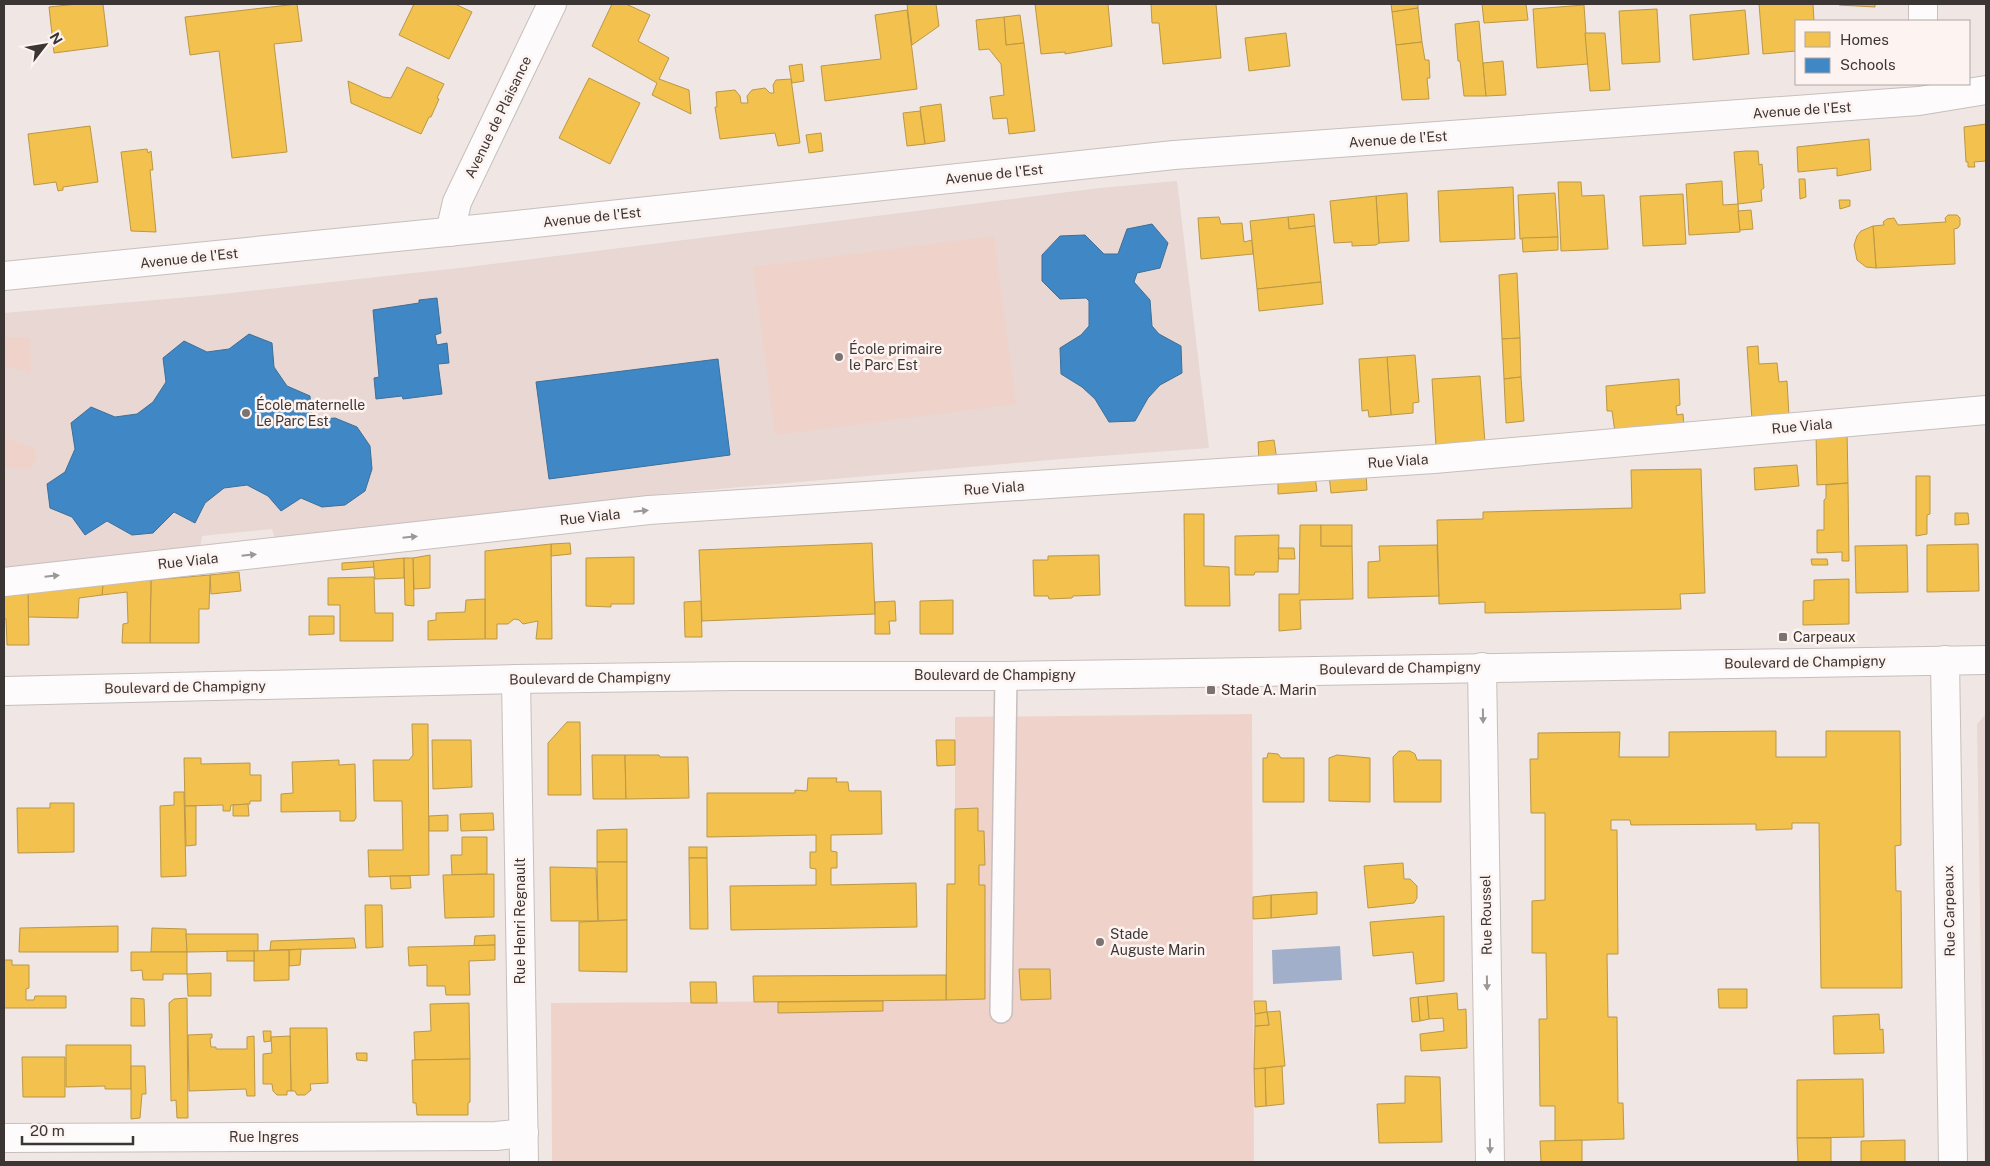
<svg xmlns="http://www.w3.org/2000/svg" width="1990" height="1166" viewBox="0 0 1990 1166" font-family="'Public Sans',sans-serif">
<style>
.built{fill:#e8d7d2}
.green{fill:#efd3cb}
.water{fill:#a2afcb}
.homes{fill:#f2c14e;stroke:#bb9746}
.schools{fill:#3f88c5;stroke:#3e6f99}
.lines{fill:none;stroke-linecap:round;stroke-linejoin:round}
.lane-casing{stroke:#c6bfbd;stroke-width:24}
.street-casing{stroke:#c6bfbd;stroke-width:30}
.secondary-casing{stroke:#c6bfbd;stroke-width:30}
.lane{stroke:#fdfbfb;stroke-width:21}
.street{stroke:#fdfbfb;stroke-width:28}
.secondary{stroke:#fdfbfb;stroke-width:28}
.oneway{fill:#9c9897}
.poi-dot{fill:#7a7371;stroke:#fdf3f0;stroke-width:2}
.labels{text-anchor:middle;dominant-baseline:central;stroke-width:5;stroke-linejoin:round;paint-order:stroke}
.street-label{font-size:14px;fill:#3b3533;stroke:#fdf3f0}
.poi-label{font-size:14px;fill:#3b3533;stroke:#fdf3f0;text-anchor:start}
</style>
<rect width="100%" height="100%" fill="#f0e7e4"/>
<!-- built -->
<g class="built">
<polygon points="1177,181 1209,448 1061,459 661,494 275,539 272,529 202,536 200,548 4,573 4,313 213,295 468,267 1100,188"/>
<polygon points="1986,714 1986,1162 1984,1162 1977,724"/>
</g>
<!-- green -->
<g class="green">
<polygon points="994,236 1016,404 775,435 753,267"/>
<polygon points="4,337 30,337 31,373 4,366"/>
<path d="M4 437C14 443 24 443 34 449L37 459 29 469 4 468Z"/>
<polygon points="1252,714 1254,1162 552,1162 551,1003 946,1000 947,884 955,883 955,717"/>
</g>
<!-- water -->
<polygon class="water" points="1340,946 1342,980 1273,984 1272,950"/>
<!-- homes -->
<g class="homes">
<polygon points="77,4 103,4 108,46 54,53 49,7"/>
<polygon points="297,4 302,41 274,44 287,152 232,158 219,51 190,55 185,17"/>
<polygon points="414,4 455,4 472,12 449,59 399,35"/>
<polygon points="612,4 626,4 650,15 638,41 669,58 659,79 689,90 691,114 652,95 657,83 592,46"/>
<polygon points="907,4 936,4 939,26 912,45"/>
<polygon points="1035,4 1108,4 1112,46 1065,54 1065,52 1041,54"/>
<polygon points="1151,4 1216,4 1221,58 1163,64 1159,23 1152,23"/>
<polygon points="1391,4 1418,4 1418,8 1392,12"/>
<polygon points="1482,4 1526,4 1528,20 1484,23"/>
<polygon points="1759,4 1813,4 1814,21 1796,21 1796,51 1763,54"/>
<polygon points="1840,4 1875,4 1875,7 1839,5"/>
<polygon points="1584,5 1588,64 1537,68 1533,9"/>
<polygon points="1418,8 1422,42 1396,45 1392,12"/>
<polygon points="1657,9 1660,62 1622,64 1619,11"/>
<polygon points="907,10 917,89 825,101 821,66 881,59 875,15"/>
<polygon points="1745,10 1749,54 1693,60 1690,15"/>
<polygon points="1020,15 1024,43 1006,45 1004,17"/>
<polygon points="1004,17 1006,45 1024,43 1035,131 1009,134 1007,118 993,119 990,97 1004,95 1001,64 989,49 979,50 976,20"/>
<polygon points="1479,21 1486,96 1464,96 1460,61 1458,61 1455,24"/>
<polygon points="1286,33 1290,66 1249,71 1245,38"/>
<polygon points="1585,33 1605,33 1610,90 1590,91"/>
<polygon points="1422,42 1425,60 1429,60 1430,78 1427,78 1429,99 1402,100 1396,45"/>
<polygon points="1503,61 1506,95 1486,96 1483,63"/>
<polygon points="802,64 804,81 792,83 789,66"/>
<polygon points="407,67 444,84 437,98 439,99 431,117 429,117 421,134 351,103 348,81 383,97 391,98"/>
<polygon points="589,78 640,103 610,164 559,138"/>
<polygon points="791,79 800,143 778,146 775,133 720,139 715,107 717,107 716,92 735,90 740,96 741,103 748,103 747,96 752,90 765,88 770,93 774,93 773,85 776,80"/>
<polygon points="941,104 945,141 925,144 920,107"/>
<polygon points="920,111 925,144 907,146 903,113"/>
<polygon points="1986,124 1986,161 1974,162 1975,167 1968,167 1968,162 1966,162 1964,127"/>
<polygon points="90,126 98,182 63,187 63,190 58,191 56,182 34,185 28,134"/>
<polygon points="821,133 823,151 809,153 806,135"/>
<polygon points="1869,139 1871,170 1837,176 1837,168 1798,172 1797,147"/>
<polygon points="147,149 148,153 151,151 153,170 150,170 156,232 131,231 121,152"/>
<polygon points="1746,151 1758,151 1759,165 1762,164 1764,188 1761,190 1762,201 1738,204 1734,152"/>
<polygon points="1799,179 1805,179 1806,197 1800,199"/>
<polygon points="1722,181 1723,205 1738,204 1740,232 1689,235 1686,184"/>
<polygon points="1558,182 1581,182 1582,196 1604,195 1608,249 1561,251"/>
<polygon points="1513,187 1515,239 1440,242 1438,191"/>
<polygon points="1407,193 1409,241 1379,243 1376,196"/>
<polygon points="1555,193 1558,237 1520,239 1518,195"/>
<polygon points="1683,194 1686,244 1643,246 1640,196"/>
<polygon points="1376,196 1379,243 1376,245 1352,246 1352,242 1334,243 1330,201"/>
<polygon points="1839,200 1850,200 1850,206 1840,209"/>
<polygon points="1751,210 1753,229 1740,230 1738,211"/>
<polygon points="1314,214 1315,226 1289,229 1288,217"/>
<polygon points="1948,215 1957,215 1960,218 1960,225 1958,228 1954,229 1955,264 1876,268 1873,226 1884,225 1883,222 1887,219 1894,218 1898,225 1946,222 1945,218"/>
<polygon points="1219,217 1221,224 1242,223 1244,242 1252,240 1253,254 1201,259 1198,218"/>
<polygon points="1288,217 1289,229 1315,226 1321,282 1257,289 1250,221"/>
<polygon points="1873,226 1876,268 1866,267 1857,260 1854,245 1857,236 1861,231"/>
<polygon points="1558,237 1558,250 1523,252 1522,238"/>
<polygon points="1517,273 1520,338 1502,339 1499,275"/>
<polygon points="1321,282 1323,304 1259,311 1257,289"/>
<polygon points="1520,338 1521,377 1504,379 1502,339"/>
<polygon points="1758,346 1759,364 1777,363 1779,382 1787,381 1789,416 1752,420 1747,347"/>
<polygon points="1415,355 1419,402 1413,403 1413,413 1391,415 1387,357"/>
<polygon points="1387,357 1391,415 1369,417 1368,410 1362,411 1359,359"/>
<polygon points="1480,376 1485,443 1436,447 1432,379"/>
<polygon points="1521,377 1524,421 1506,423 1504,379"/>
<polygon points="1679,379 1680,405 1676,406 1677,415 1683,414 1684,426 1615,432 1612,411 1607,411 1606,386"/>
<polygon points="1847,430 1848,483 1817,485 1816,433"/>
<polygon points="1274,440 1277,460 1259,462 1258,442"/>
<polygon points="1797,465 1799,486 1755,490 1754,468"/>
<polygon points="1701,469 1705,593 1680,594 1681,609 1485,613 1485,602 1439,604 1437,520 1483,519 1483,512 1632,508 1631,470"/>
<polygon points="1366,472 1367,490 1331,493 1329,475"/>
<polygon points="1315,476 1317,491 1278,494 1278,480"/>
<polygon points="1916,476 1930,476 1930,514 1927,515 1927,534 1916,536"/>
<polygon points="1848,483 1849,561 1842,561 1842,552 1817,553 1817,530 1824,530 1824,500 1826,498 1826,485"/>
<polygon points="1955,513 1968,513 1969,524 1955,525"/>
<polygon points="1184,514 1204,514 1204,566 1229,567 1230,606 1185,606"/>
<polygon points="1300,525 1321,525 1321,546 1352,546 1353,599 1300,600 1301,629 1279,631 1279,594 1299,594"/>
<rect x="1321" y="525" width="31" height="21"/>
<polygon points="1279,535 1278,572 1255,572 1254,575 1235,575 1235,536"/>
<polygon points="570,543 571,554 551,556 551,544"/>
<polygon points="872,543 875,614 702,621 699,550"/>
<polygon points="551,544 552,639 536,639 538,621 523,624 519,620 514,619 508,624 497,624 497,639 485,639 485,551"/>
<polygon points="1978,544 1979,591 1927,592 1927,545"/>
<polygon points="1437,545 1439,596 1368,598 1368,562 1380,561 1379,546"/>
<polygon points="1907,545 1908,592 1856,593 1855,546"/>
<polygon points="1278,548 1294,548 1295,559 1279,559"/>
<polygon points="430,555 430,588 414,589 413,558"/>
<polygon points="1099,555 1100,595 1073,596 1072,598 1049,599 1048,596 1034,596 1033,560 1048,560 1048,556"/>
<polygon points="634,557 634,604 611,604 611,607 586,606 586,558"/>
<polygon points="404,558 404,578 375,579 373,561"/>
<polygon points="404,558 413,558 414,606 405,605"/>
<polygon points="1811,559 1827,559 1828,565 1812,565"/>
<polygon points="373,561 374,567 342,570 342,563"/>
<polygon points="239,572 241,591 211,594 210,575"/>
<polygon points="210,575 209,609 199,609 199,643 150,643 151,580"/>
<polygon points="374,577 375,613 393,613 393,641 340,641 340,605 328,605 328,578"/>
<polygon points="1849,579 1849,624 1803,625 1803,601 1814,600 1814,580"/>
<polygon points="151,580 150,643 122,643 123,624 128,623 127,592 102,595 103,584"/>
<polygon points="103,584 102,595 79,598 78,618 28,617 28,591"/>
<polygon points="28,591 29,645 7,645 6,619 4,619 4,594"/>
<polygon points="485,599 485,639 428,640 428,621 436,620 436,613 465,612 466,600"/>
<polygon points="953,600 953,634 920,634 920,601"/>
<polygon points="701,601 702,637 685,637 684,602"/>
<polygon points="895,601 896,621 889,621 890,634 875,634 875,602"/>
<polygon points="309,616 334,616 334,634 309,635"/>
<polygon points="567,722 580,722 581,795 548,795 548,743"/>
<polygon points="412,724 428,724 429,875 369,877 368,850 403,850 402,801 374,801 373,760 409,760 413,755"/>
<polygon points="1776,731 1776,757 1826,757 1826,731 1900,731 1901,845 1895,846 1896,891 1901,891 1902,988 1821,988 1819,823 1792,823 1792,829 1756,830 1756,824 1631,825 1630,820 1611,820 1611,830 1617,830 1618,954 1607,954 1608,1017 1617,1017 1618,1103 1623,1103 1624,1139 1555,1141 1555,1106 1540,1106 1539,1019 1547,1019 1546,953 1532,953 1532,901 1545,900 1545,813 1531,813 1530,759 1538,759 1538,733 1620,732 1619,757 1669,757 1669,732"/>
<polygon points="432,740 471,740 472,787 433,789"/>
<polygon points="936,740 955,740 955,765 937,766"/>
<polygon points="1399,751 1410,751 1415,754 1417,760 1441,760 1441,802 1394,802 1393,757"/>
<polygon points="1268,753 1278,754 1281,758 1304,758 1304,802 1263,802 1263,758 1267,758"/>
<polygon points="592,755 625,755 626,799 593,799"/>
<polygon points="625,755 659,755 660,757 688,757 689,798 626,799"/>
<polygon points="1337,755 1370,758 1370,802 1329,801 1329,758"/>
<polygon points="184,758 201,758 201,764 250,763 250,775 261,775 261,801 250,801 250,804 231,805 230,811 223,811 223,805 185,806"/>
<polygon points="339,760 339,765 355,764 356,818 354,821 340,821 340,811 281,812 281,794 293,793 292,762"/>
<polygon points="808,778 837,778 836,782 848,782 849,791 881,791 882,834 831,835 831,851 837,852 837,868 831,868 831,885 916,883 917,927 731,930 730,886 816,885 816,869 810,868 810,852 816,852 816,835 707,837 707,793 795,793 795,790 807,791"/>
<polygon points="174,792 184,792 186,876 161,877 160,806 174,805"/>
<polygon points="50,803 74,803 74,852 18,853 17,808 50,808"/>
<polygon points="248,804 249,816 233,816 233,805"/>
<polygon points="185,806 196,806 196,845 186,846"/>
<polygon points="978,808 978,831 984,831 985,865 979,865 979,885 985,885 985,999 946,1000 947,884 955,884 955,809"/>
<polygon points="493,813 494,830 461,831 460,814"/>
<polygon points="448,815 448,831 429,831 429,816"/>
<polygon points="627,829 627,862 597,862 597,830"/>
<polygon points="462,837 487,837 487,874 452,875 451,855 462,855"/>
<rect x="689" y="847" width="18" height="11"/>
<polygon points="689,858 707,858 708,929 690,929"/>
<polygon points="597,862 627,862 627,920 598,921"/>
<polygon points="1403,863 1404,879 1410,879 1417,886 1417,898 1414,903 1368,908 1364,866"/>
<polygon points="550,867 596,868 598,921 551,921"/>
<polygon points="494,874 494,917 445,918 443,875"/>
<polygon points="390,876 410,876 411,888 391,889"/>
<polygon points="1317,892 1317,914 1271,918 1271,895"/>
<polygon points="1271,895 1271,918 1253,919 1253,897"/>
<polygon points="365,905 382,905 383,947 366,948"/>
<polygon points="1444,916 1444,981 1416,984 1413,952 1373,956 1370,922"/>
<polygon points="627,920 627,972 579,971 579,922"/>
<polygon points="118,926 118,952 19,952 20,928"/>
<polygon points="152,928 186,929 187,952 151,952"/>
<polygon points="186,934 258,934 258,951 187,952"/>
<polygon points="495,935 495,945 474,946 475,936"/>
<polygon points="354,938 356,948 270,950 271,941"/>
<polygon points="495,945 495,960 469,961 470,995 446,995 445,986 427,986 427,965 409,966 408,947"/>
<polygon points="301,949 300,965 289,966 289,950"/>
<polygon points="289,950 289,980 254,981 254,951"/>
<rect x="227" y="951" width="27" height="10"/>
<polygon points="131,952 187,952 187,974 163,974 163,980 143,980 142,970 131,971"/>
<polygon points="4,960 12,960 12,965 29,965 29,988 26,989 26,1000 34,1000 35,996 66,996 66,1008 4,1008"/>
<polygon points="1019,969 1050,969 1051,999 1021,1000"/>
<polygon points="211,973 211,996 188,996 187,974"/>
<polygon points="946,975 946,1000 754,1002 753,976"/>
<polygon points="690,982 716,982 717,1003 691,1003"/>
<polygon points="1718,989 1747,989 1747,1008 1719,1008"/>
<polygon points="1457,993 1458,1010 1466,1009 1467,1048 1421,1051 1420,1034 1444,1031 1443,1018 1429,1019 1427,996"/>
<polygon points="1427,996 1429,1019 1420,1021 1418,997"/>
<polygon points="1418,997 1420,1021 1412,1022 1410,998"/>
<polygon points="131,998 144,999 145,1026 131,1026"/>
<polygon points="187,998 188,1118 177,1118 176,1100 171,1101 169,1003 174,999"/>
<polygon points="883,1001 883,1011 778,1013 778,1002"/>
<polygon points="1254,1001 1266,1001 1267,1012 1255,1014"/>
<polygon points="469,1003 470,1059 415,1060 414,1032 431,1031 430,1004"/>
<polygon points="1280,1011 1285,1066 1254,1069 1255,1026 1269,1025 1267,1012"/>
<polygon points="1267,1012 1269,1025 1255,1026 1255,1014"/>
<polygon points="1879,1014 1880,1030 1883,1029 1884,1053 1834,1054 1833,1016"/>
<polygon points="290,1028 327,1028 328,1083 310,1084 311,1090 305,1095 297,1095 295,1091 291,1091"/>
<polygon points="263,1031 271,1031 271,1041 264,1042"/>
<polygon points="212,1034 212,1038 210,1038 211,1047 216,1047 216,1049 247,1049 247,1037 254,1036 255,1096 247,1096 246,1089 189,1091 188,1035"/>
<polygon points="290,1036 291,1091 287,1091 287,1095 277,1095 273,1091 272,1084 263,1084 263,1054 272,1053 271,1037"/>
<polygon points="66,1045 131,1045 131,1089 105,1089 105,1086 66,1087"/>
<polygon points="356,1053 367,1053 367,1061 357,1060"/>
<polygon points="22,1057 65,1057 65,1097 23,1097"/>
<polygon points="470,1059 470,1102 468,1103 468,1115 417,1115 416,1103 413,1103 412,1060"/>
<polygon points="131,1066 145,1066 146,1094 142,1094 140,1118 131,1119"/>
<polygon points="1282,1066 1284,1104 1266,1106 1265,1068"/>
<polygon points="1265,1068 1266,1106 1255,1107 1254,1069"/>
<polygon points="1405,1076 1440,1077 1442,1142 1379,1143 1377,1104 1405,1103"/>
<polygon points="1863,1079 1864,1137 1797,1138 1797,1080"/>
<polygon points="1797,1138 1831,1138 1831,1162 1798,1162"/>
<polygon points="1582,1140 1582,1162 1541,1162 1540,1141"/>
<polygon points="1905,1140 1905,1162 1861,1162 1861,1141"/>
</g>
<!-- schools -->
<g class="schools">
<polygon points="1152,224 1168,243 1160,268 1137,273 1134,282 1150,300 1152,326 1159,334 1181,346 1182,373 1160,385 1148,398 1135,421 1109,422 1095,399 1082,387 1061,374 1060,348 1081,335 1089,326 1089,301 1086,298 1060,299 1042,281 1042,255 1060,236 1085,235 1104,254 1118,254 1127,229"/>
<polygon points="437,298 441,333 435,335 437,345 447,343 449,363 438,364 442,394 403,399 402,396 376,399 374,378 379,377 373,310 419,303 419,300"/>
<polygon points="249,334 272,343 274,367 287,386 310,396 312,420 335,418 357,427 370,446 372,469 365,491 345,505 322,507 301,498 281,511 268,496 247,485 224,488 205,503 195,523 174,512 153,533 132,535 107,521 85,535 72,517 50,508 47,484 65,472 75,449 71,423 91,407 115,417 137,414 153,402 166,382 163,358 184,341 207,352 229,349"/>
<polygon points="718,359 730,455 549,479 536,382"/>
</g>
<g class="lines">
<defs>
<polyline id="lane" points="1001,1012 1006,676"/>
<g id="street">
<polyline points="1923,21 1923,4"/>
<polyline points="450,232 457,202 552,4"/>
<polyline points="4,276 497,227 1174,155 1919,101 1986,90"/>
<polyline points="4,582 649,510 1434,459 1986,410"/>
<polyline points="1945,660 1953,1162"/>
<polyline points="1482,667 1490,1162"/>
<polyline points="516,679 524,1162"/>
<polyline points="4,1138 496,1136 524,1133"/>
</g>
<polyline id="secondary" points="4,691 516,679 734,676 1006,676 1986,660"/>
</defs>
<!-- lane casing -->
<use href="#lane" class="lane-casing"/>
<!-- street casing -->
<use href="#street" class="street-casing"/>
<!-- secondary casing -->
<use href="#secondary" class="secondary-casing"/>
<!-- lane -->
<use href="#lane" class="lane"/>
<!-- street -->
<use href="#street" class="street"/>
<!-- secondary -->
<use href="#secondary" class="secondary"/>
</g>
<!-- one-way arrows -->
<defs><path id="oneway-solid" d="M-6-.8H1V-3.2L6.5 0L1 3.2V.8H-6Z" transform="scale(1.25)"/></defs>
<g class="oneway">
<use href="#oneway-solid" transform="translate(641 511) rotate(-6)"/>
<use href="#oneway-solid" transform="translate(410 537) rotate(-6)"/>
<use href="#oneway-solid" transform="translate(249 555) rotate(-6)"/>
<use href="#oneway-solid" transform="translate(52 576) rotate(-6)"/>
<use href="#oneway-solid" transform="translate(1483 716) rotate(89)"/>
<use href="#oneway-solid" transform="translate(1487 983) rotate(89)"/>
<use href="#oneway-solid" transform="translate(1490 1146) rotate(89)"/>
</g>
<!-- markers -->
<g class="poi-dot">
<circle cx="839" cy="357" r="5"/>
<circle cx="246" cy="413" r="5"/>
<rect x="1778" y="632" width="10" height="10" rx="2.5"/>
<rect x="1206" y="685" width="10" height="10" rx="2.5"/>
<circle cx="1100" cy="942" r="5"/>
</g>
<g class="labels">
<!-- street labels -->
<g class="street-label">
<text transform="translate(1802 110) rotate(-4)">Avenue de l'Est</text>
<text transform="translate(498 117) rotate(-64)">Avenue de Plaisance</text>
<text transform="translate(1398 139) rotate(-4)">Avenue de l'Est</text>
<text transform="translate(994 174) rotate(-6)">Avenue de l'Est</text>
<text transform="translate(592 217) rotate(-6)">Avenue de l'Est</text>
<text transform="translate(189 258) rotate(-6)">Avenue de l'Est</text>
<text transform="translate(1802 426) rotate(-5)">Rue Viala</text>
<text transform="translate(1398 461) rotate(-4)">Rue Viala</text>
<text transform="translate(994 488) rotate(-4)">Rue Viala</text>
<text transform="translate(590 517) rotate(-6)">Rue Viala</text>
<text transform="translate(188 561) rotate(-6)">Rue Viala</text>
<text transform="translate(1805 662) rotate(-1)">Boulevard de Champigny</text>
<text transform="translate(1400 668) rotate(-1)">Boulevard de Champigny</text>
<text x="995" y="675">Boulevard de Champigny</text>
<text transform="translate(590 678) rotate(-1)">Boulevard de Champigny</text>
<text transform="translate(185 687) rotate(-1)">Boulevard de Champigny</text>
<text transform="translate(1949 911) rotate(-91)">Rue Carpeaux</text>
<text transform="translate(1486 915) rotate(-91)">Rue Roussel</text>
<text transform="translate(520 921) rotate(-90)">Rue Henri Regnault</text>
<text x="264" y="1137">Rue Ingres</text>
</g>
<!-- poi labels -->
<g class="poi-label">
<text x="849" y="349">École primaire<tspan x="849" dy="16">le Parc Est</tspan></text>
<text x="256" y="405">École maternelle<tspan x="256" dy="16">Le Parc Est</tspan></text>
<text x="1793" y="637">Carpeaux</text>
<text x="1221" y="690">Stade A. Marin</text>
<text x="1110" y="934">Stade<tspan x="1110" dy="16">Auguste Marin</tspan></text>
</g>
</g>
<!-- border -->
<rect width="1990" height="1166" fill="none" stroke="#3b3533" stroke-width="10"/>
<!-- legend -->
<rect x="1795" y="20" width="175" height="65" fill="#fdf3f0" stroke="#afa7a4"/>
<rect x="1805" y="32" width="25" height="15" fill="#f2c14e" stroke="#afa7a4"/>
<text x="1840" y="45" font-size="15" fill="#3b3533">Homes</text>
<rect x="1805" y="58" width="25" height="15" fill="#3f88c5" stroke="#afa7a4"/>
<text x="1840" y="70" font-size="15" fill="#3b3533">Schools</text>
<!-- north arrow -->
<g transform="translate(45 45) rotate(59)" stroke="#fdf3f0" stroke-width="4" paint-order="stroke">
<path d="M0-4L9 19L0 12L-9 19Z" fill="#3b3533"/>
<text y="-8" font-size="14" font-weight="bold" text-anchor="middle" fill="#3b3533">N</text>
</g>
<!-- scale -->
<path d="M22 1136v8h111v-8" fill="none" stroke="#3b3533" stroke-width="2.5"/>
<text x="30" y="1136" font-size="15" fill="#3b3533" stroke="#fdf3f0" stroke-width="4" paint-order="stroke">20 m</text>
</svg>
